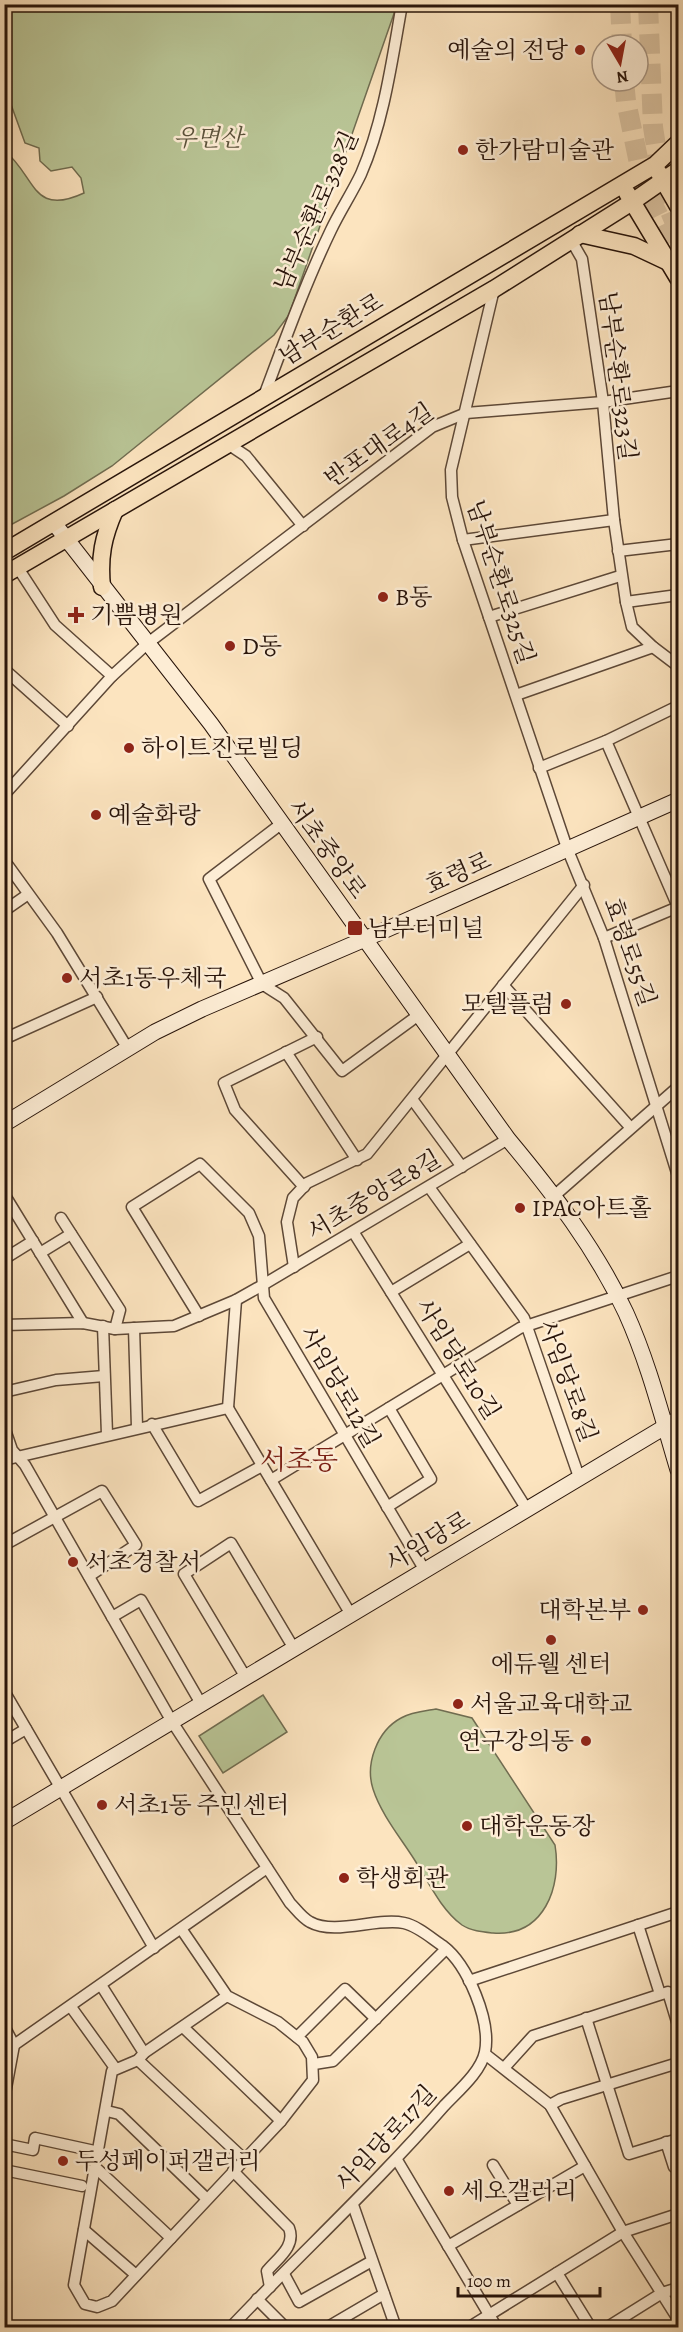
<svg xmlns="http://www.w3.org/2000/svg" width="683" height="2332" viewBox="0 0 683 2332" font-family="Alegreya,'Noto Serif KR',serif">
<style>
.green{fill:#b9c596;stroke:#706c50;stroke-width:1.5}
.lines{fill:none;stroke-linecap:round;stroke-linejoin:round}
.highway-tunnel{stroke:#dcc5a4;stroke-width:20;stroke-dasharray:20 10;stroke-linecap:butt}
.street-casing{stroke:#5d4837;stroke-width:13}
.secondary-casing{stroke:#28140a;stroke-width:17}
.primary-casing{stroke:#28140a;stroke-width:19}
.street{stroke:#fdedd5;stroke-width:10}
.secondary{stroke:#fdedd5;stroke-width:15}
.primary{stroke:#fce4bf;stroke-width:16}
.poi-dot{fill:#8f2418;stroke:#fdedd5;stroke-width:2}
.labels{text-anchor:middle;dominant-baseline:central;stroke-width:5;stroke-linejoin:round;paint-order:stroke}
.poi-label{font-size:24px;fill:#28140a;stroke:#fdedd5;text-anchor:start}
.park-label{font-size:24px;font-style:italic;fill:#5b523b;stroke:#fdedd5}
.street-label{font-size:24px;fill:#28140a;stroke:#fdedd5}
.quarter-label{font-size:27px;fill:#7a1f14;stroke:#fdedd5}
</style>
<rect width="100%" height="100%" fill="#fce4bf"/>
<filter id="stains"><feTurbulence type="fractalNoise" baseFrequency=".00333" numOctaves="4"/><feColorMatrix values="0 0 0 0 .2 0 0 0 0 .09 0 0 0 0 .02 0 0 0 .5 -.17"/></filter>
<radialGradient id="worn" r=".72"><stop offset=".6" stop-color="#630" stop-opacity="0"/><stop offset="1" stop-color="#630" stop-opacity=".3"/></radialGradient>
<!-- green -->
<g class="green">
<path d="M7 5H397L289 315 274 335 112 466 64 496 5 528V151C36 177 32 217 84 193L81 178 72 167 51 171 40 161 39 148 25 143 5 88 4 50 11 32 6 16Z"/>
<polygon points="263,1695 287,1732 223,1773 199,1736"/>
<path d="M436 1709 472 1718 555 1845C562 1887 544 1937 493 1933 483 1932 471 1931 462 1925 441 1910 428 1881 414 1859 400 1837 381 1814 373 1789 365 1764 377 1731 401 1718 411 1712 424 1711 436 1709Z"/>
</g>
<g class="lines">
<!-- highway-tunnel -->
<g class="highway-tunnel">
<polyline points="620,4 622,45"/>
<polyline points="648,4 653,127 664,197 678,230"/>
<polyline points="624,81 626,101 644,187 678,254"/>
</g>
<defs>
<g id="street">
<polyline points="571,240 582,259 603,402 614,520 626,602 632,627 653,647 678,666"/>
<polyline points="494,289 451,470 452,497 463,540 567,848 604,938 678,1176"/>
<path d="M264 396C285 340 305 284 331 230 340 211 352 193 361 174 384 121 392 60 402 4"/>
<polyline points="228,444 246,456 303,526"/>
<polyline points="463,540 614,520"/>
<polyline points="618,551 678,544"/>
<polyline points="18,568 55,625 112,676"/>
<polyline points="626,602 678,595"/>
<polyline points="489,617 620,576"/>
<polyline points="4,669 68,726"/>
<polyline points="516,695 653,647"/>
<polyline points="606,741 678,907"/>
<polyline points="539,768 606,741 678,706"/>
<polyline points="4,795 112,676 148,643 432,427 466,413 603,402 678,391"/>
<polyline points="281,824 209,879 262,984 284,998 342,1071 420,1014"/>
<polyline points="4,860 57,933 128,1049"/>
<polyline points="4,911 27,895"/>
<polyline points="604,938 678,907"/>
<polyline points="503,985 630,1127"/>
<polyline points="4,1039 97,997"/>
<polyline points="286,1052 357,1160"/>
<polyline points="412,1099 462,1167"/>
<polyline points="304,1187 235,1110 224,1083 317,1037"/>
<polyline points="429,1187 524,1318 579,1477"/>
<polyline points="4,1194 83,1323"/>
<polyline points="554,1196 678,1087"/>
<polyline points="61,1218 120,1310 115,1329"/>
<polyline points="354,1233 526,1508"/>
<polyline points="40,1253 71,1234"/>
<polyline points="4,1259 33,1241"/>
<polyline points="294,1267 287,1222 293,1198 307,1183 367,1154 584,885"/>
<polyline points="391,1292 470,1244"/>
<polyline points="199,1316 132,1207 200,1164 249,1213 259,1236 264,1298 424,1569"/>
<polyline points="4,1325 83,1323 115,1329 174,1326 236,1300 261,1286 508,1139"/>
<polyline points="103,1326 107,1434"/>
<polyline points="134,1328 137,1427"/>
<polyline points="4,1392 56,1380 104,1376"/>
<polyline points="228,1408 350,1613"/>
<polyline points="228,1408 236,1300"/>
<polyline points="152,1424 198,1501 262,1466"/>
<path d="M4 1427 12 1450 25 1465 171 1720 290 1903C296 1909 302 1918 310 1922 335 1936 377 1917 404 1923 418 1926 431 1938 443 1946 468 1965 491 2021 485 2052 481 2072 457 2092 444 2106 376 2184 301 2253 230 2328"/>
<polyline points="4,1460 228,1408"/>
<polyline points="271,1480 520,1328 678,1276"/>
<polyline points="387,1507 431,1479 389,1408"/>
<polyline points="4,1545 102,1491 136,1545 89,1576"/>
<polyline points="112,1617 141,1600 200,1702"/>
<polyline points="245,1676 184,1574 231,1543 293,1647"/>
<polyline points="4,1691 154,1948"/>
<polyline points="4,1742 26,1729"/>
<polyline points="638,1925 660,1994"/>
<polyline points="182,1930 227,1996 278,2022 303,2042 312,2057 313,2080 281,2121 112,2301 97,2307 85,2304 74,2285 112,2071 138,2060 144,2053 227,1996"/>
<polyline points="469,1981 678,1912"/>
<polyline points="101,1985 144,2053"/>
<polyline points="71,2007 115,2068"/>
<polyline points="586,2018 629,2154 678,2139"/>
<polyline points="4,2026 14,2045 4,2099"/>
<polyline points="183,2027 281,2121"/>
<polyline points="297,2037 345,1989 376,2019"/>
<polyline points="14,2045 267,1868"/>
<polyline points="485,2054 550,2105 623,2232 678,2319"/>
<polyline points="138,2060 244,2159"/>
<polyline points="314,2064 333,2061 446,1949"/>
<polyline points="504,2068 533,2036 668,1992 678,2025"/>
<polyline points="550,2105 561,2099 678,2063"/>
<polyline points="107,2111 119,2114 207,2199"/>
<polyline points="666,2142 674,2167"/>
<polyline points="4,2144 33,2150 35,2138 99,2152"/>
<polyline points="397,2160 497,2328"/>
<polyline points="493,2165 518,2205"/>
<polyline points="96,2168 171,2238"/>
<polyline points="4,2170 82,2186"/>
<path d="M233 2171 289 2228C296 2246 278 2258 267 2271L270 2287"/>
<polyline points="353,2205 396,2328"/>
<polyline points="84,2230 136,2275"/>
<polyline points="448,2246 585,2166"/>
<polyline points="557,2273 591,2328"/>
<polyline points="284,2274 299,2302 372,2261"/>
<polyline points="257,2299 286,2328"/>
<polyline points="326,2328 384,2294"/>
<polyline points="468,2328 623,2232 678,2214"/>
<polyline points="606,2328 662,2293 678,2288"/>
</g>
<g id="secondary">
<path d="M54 523 211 724 508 1139C553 1193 596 1249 626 1313 649 1364 662 1417 678 1470"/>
<polyline points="4,1124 155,1032 202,1009 365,939 678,800"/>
<polyline points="4,1822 678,1419"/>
</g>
<g id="primary">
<polyline points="659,173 678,206"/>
<polyline points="627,193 678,278"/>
<polyline points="580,234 634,246 668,262"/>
<polyline points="4,552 655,165 678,143"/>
<polyline points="4,575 494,289 632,202 678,170"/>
<path d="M102 587C99 557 103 537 115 510"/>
</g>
</defs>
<!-- street casing -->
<use href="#street" class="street-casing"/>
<!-- secondary casing -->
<use href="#secondary" class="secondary-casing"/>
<!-- primary casing -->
<use href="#primary" class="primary-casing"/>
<!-- street -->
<use href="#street" class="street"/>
<!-- secondary -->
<use href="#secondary" class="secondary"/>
<!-- primary -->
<use href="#primary" class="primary"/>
</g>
<!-- markers -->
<g class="poi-dot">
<circle cx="580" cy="50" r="6"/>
<circle cx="463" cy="150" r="6"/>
<circle cx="383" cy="597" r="6"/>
<path d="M73 606h6v6h6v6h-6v6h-6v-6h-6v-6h6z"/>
<circle cx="230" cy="646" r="6"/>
<circle cx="129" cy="748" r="6"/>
<circle cx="96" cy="815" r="6"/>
<rect x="347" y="920" width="16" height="16" rx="3"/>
<circle cx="67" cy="978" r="6"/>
<circle cx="566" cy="1004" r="6"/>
<circle cx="520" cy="1208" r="6"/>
<circle cx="73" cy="1562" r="6"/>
<circle cx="643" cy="1610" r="6"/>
<circle cx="551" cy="1640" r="6"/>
<circle cx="458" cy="1704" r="6"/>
<circle cx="586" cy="1741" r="6"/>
<circle cx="102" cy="1805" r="6"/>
<circle cx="467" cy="1826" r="6"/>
<circle cx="344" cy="1878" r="6"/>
<circle cx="63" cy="2161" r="6"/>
<circle cx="449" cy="2191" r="6"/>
</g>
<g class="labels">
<!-- poi labels -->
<g class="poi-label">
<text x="568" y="50" text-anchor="end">예술의 전당</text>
<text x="475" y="150">한가람미술관</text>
<text x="395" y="597">B동</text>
<text x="90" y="615">기쁨병원</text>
<text x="242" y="646">D동</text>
<text x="141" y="748">하이트진로빌딩</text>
<text x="108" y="815">예술화랑</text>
<text x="368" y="928">남부터미널</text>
<text x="79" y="978">서초1동우체국</text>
<text x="554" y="1004" text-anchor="end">모텔플럼</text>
<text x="532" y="1208">IPAC아트홀</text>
<text x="85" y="1562">서초경찰서</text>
<text x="631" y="1610" text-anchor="end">대학본부</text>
<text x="551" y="1664" text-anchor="middle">에듀웰 센터</text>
<text x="470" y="1704">서울교육대학교</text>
<text x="574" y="1741" text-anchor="end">연구강의동</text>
<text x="114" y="1805">서초1동 주민센터</text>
<text x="479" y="1826">대학운동장</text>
<text x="356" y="1878">학생회관</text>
<text x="75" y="2161">두성페이퍼갤러리</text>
<text x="461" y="2191">세오갤러리</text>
</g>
<!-- park labels -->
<g class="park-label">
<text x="208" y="138">우면산</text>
</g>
<!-- street labels -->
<g class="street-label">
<text transform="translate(316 211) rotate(-66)">남부순환로328길</text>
<text transform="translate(331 329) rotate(-31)">남부순환로</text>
<text transform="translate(618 376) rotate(83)">남부순환로323길</text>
<text transform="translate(379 445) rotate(-35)">반포대로4길</text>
<text transform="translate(501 582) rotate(72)">남부순환로325길</text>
<text transform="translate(327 849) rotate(54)">서초중앙로</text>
<text transform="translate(458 873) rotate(-24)">효령로</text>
<text transform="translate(630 952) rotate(71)">효령로55길</text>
<text transform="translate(374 1195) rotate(-31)">서초중앙로8길</text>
<text transform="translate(458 1359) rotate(58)">사임당로10길</text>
<text transform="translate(568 1381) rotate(70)">사임당로8길</text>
<text transform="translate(340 1387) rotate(60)">사임당로12길</text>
<text transform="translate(428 1541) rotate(-31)">사임당로</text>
<text transform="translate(386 2138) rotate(-47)">사임당로17길</text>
</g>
<!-- quarter labels -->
<g class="quarter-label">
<text x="299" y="1460">서초동</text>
</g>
</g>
<!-- margin -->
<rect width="683" height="2332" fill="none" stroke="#fce4bf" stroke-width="24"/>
<rect x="6" y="6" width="671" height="2320" fill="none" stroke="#28140a" stroke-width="3"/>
<rect x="12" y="12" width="659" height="2308" fill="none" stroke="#28140a" stroke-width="1.5"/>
<!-- north arrow -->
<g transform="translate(620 63) rotate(170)"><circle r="28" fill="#fdedd5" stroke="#a89684" stroke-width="1.5"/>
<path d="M0-4.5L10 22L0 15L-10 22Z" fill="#8f2418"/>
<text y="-9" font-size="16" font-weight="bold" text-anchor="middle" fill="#28140a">N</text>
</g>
<!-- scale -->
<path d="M458 2287v9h142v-9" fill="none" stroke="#28140a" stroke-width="3"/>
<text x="467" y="2287" font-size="18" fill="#28140a" stroke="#fdedd5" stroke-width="4.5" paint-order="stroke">100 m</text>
<rect width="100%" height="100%" filter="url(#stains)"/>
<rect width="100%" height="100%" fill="url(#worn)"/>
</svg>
